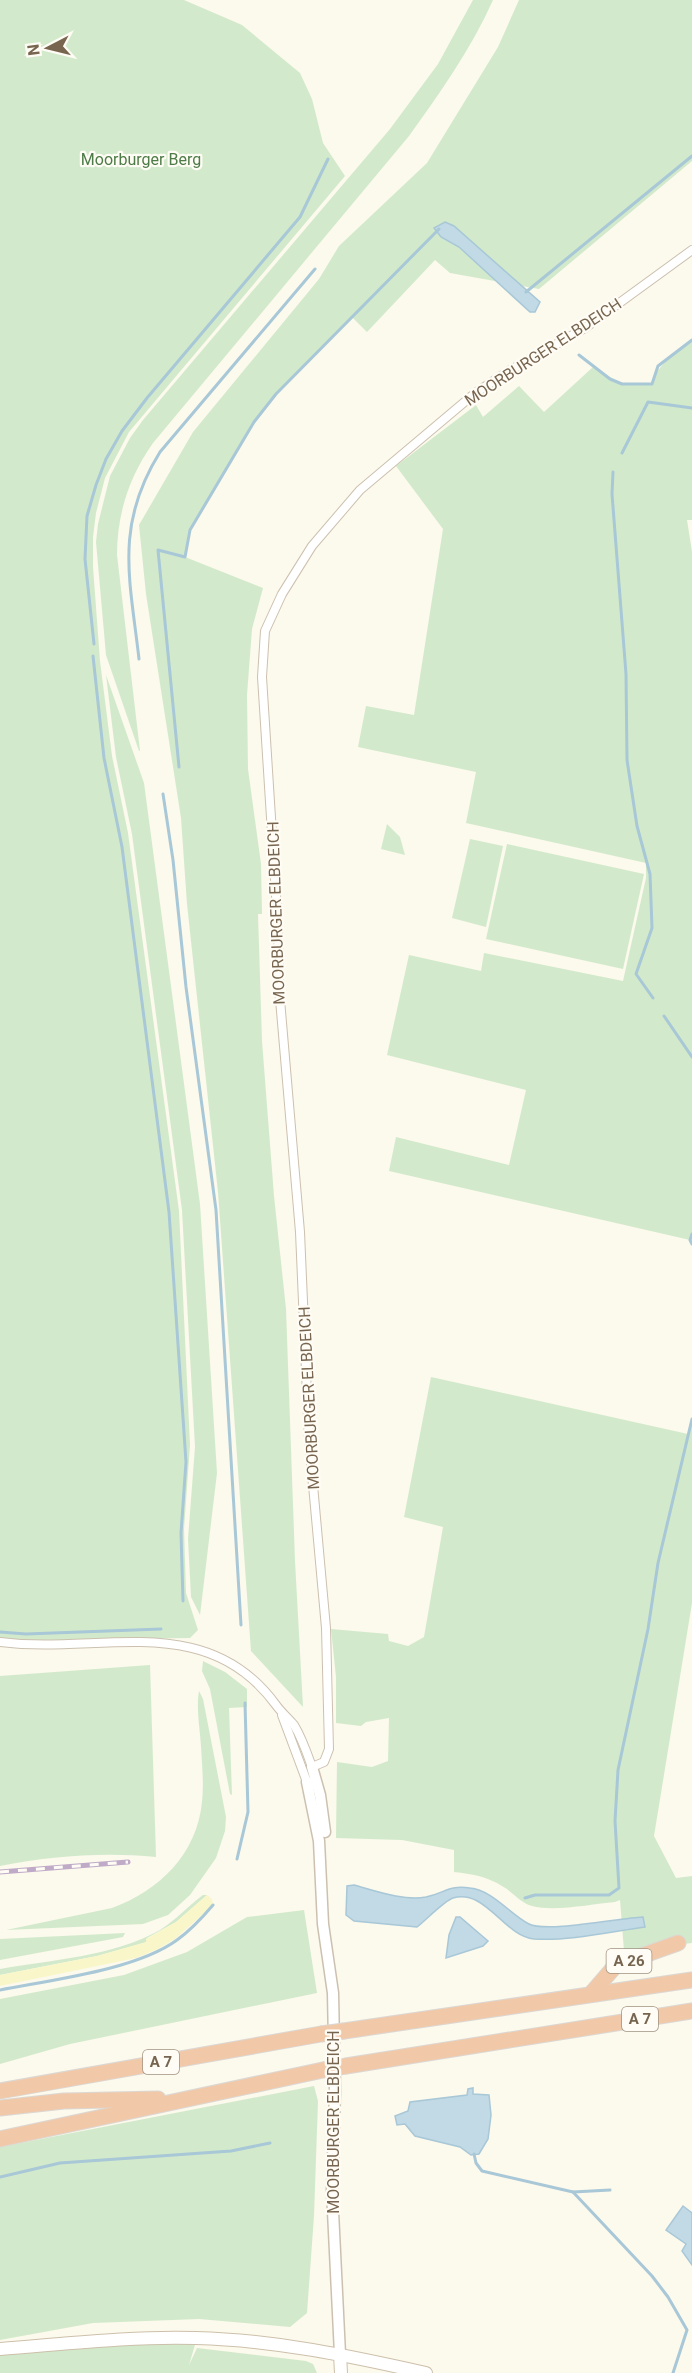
<svg xmlns="http://www.w3.org/2000/svg" width="692" height="2373" viewBox="0 0 692 2373" font-family="Roboto,sans-serif">
<style>
.green{fill:#d2eacb}
.sand{fill:#f9f7ca}
.water{fill:#c1dae6;stroke:#a8c7d7;stroke-width:1.5}
.lines{fill:none;stroke-linecap:round;stroke-linejoin:round}
.stream{stroke:#a8c7d7;stroke-width:3}
.minor-casing{stroke:#ccc1b0;stroke-width:10}
.tertiary-casing{stroke:#ccc1b0;stroke-width:13}
.secondary-casing{stroke:#cdc0ab;stroke-width:14}
.motorway-casing{stroke:#dcd7d2;stroke-width:17}
.minor{stroke:#fff;stroke-width:8}
.tertiary{stroke:#fff;stroke-width:10}
.secondary{stroke:#fff;stroke-width:12}
.motorway{stroke:#f2c9a8;stroke-width:15}
.rail-casing{stroke:#bfaac7;stroke-width:5}
.rail{stroke:#fefcf4;stroke-width:3;stroke-dasharray:9;stroke-linecap:butt}
.motorway-bridge-casing{stroke:#dcd7d2;stroke-width:17;stroke-linecap:butt}
.motorway-bridge{stroke:#f2c9a8;stroke-width:15}
.labels{text-anchor:middle;dominant-baseline:central;stroke-width:4.5;stroke-linejoin:round;paint-order:stroke}
.shield{fill:#fefcf4;stroke:#a09281;stroke-width:1.5}
.shield-label{font-size:15px;font-weight:bold;fill:#776550}
.park-label{font-size:16px;fill:#4d7c48;stroke:#fefcf4}
.street-label{font-size:16px;fill:#776550;stroke:#fefcf4}
</style>
<rect width="100%" height="100%" fill="#fcf9ed"/>
<!-- green -->
<g class="green">
<polygon points="0,0 184,0 242,25 300,73 312,99 323,143 345,176 129,432 105,478 96,513 93,537 93,567 100,661 112,756 128,833 179,1211 190,1445 184,1529 186,1593 198,1630 190,1638 9,1641 0,1638"/>
<path d="M473 0H493C471 49 440 93 409 136L153 443C129 477 117 514 117 555L140 751H139L106 655 96 542 98 524 110 476 130 438 143 420 390 129 438 64Z"/>
<polygon points="519,0 692,0 692,161 539,289 450,273 435,260 367,332 352,317 276,394 254,422 190,530 185,557 263,588 252,629 247,695 248,769 261,864 262,914 258,914 262,1041 274,1196 286,1309 295,1561 303,1707 251,1651 218,1192 187,904 181,818 146,594 139,525 193,432 319,279 339,246 427,163 498,47"/>
<path d="M692 340V520H687L692 552V1244L690 1240 389 1171 396 1137 509 1165 526 1090 387 1055 409 955 481 971 484 953 623 981 646 878V863L466 823 476 772 358 747 366 706 414 715 443 529 396 466 476 405 483 417 519 386 544 412 593 367 622 384H651C657 366 676 351 692 340Z"/>
<polygon points="106,675 144,783 200,1204 217,1473 200,1615 191,1597 188,1539 195,1447 182,1210 132,834 116,757"/>
<polygon points="387,824 400,837 405,855 381,849"/>
<polygon points="470,839 503,846 486,927 452,918"/>
<polygon points="507,844 644,874 623,969 486,939"/>
<path d="M431 1377 688 1434 692 1419V1603L654 1836 676 1878 692 1876V1943L624 1951 620 1900 615 1902C592 1904 554 1912 532 1906 519 1902 513 1892 502 1886 486 1876 472 1874 454 1872V1850L402 1840 336 1838 337 1762 372 1767 388 1761 389 1718 366 1722 361 1726 336 1723V1677L331 1629 388 1634 389 1641 408 1646 424 1637 443 1527 404 1517Z"/>
<polygon points="203,1661 225,1672 247,1689 247,1707 229,1708 232,1795 230,1794 210,1689 202,1671"/>
<path d="M150 1665 156 1857C104 1852 50 1856 0 1866V1676Z"/>
<path d="M199 1691 203 1699 226 1817 225 1831 216 1858 190 1895 168 1915 143 1924 6 1930 112 1908C159 1891 197 1854 202 1802 204 1784 202 1765 201 1746 200 1729 196 1708 199 1691Z"/>
<path d="M203 1895H207L176 1922 147 1938V1942L97 1956 0 1975V1969C51 1960 115 1956 160 1930 176 1920 188 1906 203 1895Z"/>
<polygon points="304,1910 317,1993 70,2044 0,2064 0,1999 124,1975 187,1952 247,1917"/>
<polygon points="125,1933 123,1937 0,1960 0,1939"/>
<polygon points="314,2086 318,2101 314,2216 307,2313 290,2327 199,2319 93,2323 0,2340 0,2147"/>
<polygon points="197,2338 189,2365 197,2348 306,2361 313,2364 317,2373 0,2373 0,2349"/>
</g>
<!-- sand -->
<polygon class="sand" points="207,1895 212,1899 213,1905 175,1939 158,1949 136,1958 0,1986 0,1975 97,1956 146,1942 146,1939 176,1922"/>
<!-- water -->
<g class="water">
<polygon points="445,222 454,226 540,302 535,312 530,312 459,247 441,237 434,228"/>
<path d="M354 1885C376 1891 403 1901 426 1897 445 1893 448 1885 470 1888 492 1890 510 1914 529 1924 547 1933 619 1918 643 1917L645 1927C609 1932 570 1941 534 1939 504 1936 485 1888 453 1898 444 1901 425 1921 417 1927L354 1921 346 1915 347 1886Z"/>
<polygon points="456,1917 460,1917 488,1941 483,1946 446,1958 449,1935"/>
<polygon points="473,2088 473,2094 489,2095 491,2115 488,2139 479,2154 471,2155 460,2147 415,2136 405,2124 397,2125 395,2116 408,2111 410,2102 467,2095 468,2089"/>
<polygon points="683,2206 692,2213 692,2265 682,2251 686,2244 666,2230"/>
</g>
<g class="lines">
<!-- stream -->
<g class="stream">
<polyline points="526,292 692,156"/>
<polyline points="579,355 610,379 622,384 652,384 658,366 692,340"/>
<polyline points="622,453 648,402 692,408"/>
<polyline points="613,472 612,494 626,674 627,760 637,826 650,874 652,928 636,974 653,998"/>
<polyline points="94,644 85,559 87,516 96,485 106,459 122,431 147,398 300,217 328,159"/>
<polyline points="93,656 104,758 122,847 169,1212 186,1462 181,1533 183,1601"/>
<path d="M139 659C130 579 114 526 160 452L315 269"/>
<polyline points="179,767 158,550 185,557 190,530 254,422 276,394 439,229"/>
<polyline points="163,794 173,860 186,987 216,1210 241,1625"/>
<polyline points="664,1016 692,1057"/>
<polyline points="692,1234 690,1240 692,1244"/>
<polyline points="0,1632 26,1634 161,1629"/>
<polyline points="237,1859 248,1812 245,1703"/>
<polyline points="525,1898 535,1895 609,1895 619,1888 615,1821 618,1770 648,1629 658,1563 692,1419"/>
<path d="M0 1990C51 1980 136 1970 177 1940 191 1930 202 1918 213 1905"/>
<polyline points="474,2154 476,2163 482,2171 573,2192 652,2276 668,2297 687,2330 673,2373"/>
<polyline points="0,2177 60,2163 231,2151 270,2143"/>
<polyline points="573,2192 610,2190"/>
</g>
<defs>
<g id="minor">
<path d="M0 1642C100 1655 206 1609 276 1705 281 1712 288 1718 294 1725 302 1738 307 1753 312 1767"/>
<polyline points="282,1715 307,1782"/>
<polyline points="312,1767 324,1762 329,1749 326,1628 309,1441 300,1232 279,988 278,927 262,677 265,631 282,594 312,546 360,490 474,394 507,372 585,328 692,250"/>
</g>
<g id="tertiary">
<polyline points="312,1767 320,1795 325,1832"/>
<polyline points="307,1782 319,1841 323,1924 333,1993 335,2091 332,2191 340,2354"/>
</g>
<g id="secondary">
<path d="M0 2349C65 2344 131 2336 196 2338 275 2340 350 2356 426 2373"/>
<polyline points="340,2354 341,2373"/>
</g>
<g id="motorway">
<polyline points="591,1994 616,1965 678,1943"/>
<polyline points="344,2031 692,1980"/>
<polyline points="346,2066 692,2011"/>
<polyline points="0,2091 321,2034"/>
<polyline points="0,2108 64,2101 158,2099"/>
<polyline points="0,2139 323,2070"/>
</g>
</defs>
<!-- minor casing -->
<use href="#minor" class="minor-casing"/>
<!-- tertiary casing -->
<use href="#tertiary" class="tertiary-casing"/>
<!-- secondary casing -->
<use href="#secondary" class="secondary-casing"/>
<!-- motorway casing -->
<use href="#motorway" class="motorway-casing"/>
<!-- minor -->
<use href="#minor" class="minor"/>
<!-- tertiary -->
<use href="#tertiary" class="tertiary"/>
<!-- secondary -->
<use href="#secondary" class="secondary"/>
<!-- motorway -->
<use href="#motorway" class="motorway"/>
<defs>
<polyline id="rail" points="0,1872 128,1862"/>
</defs>
<!-- rail casing -->
<use href="#rail" class="rail-casing"/>
<!-- rail -->
<use href="#rail" class="rail"/>
<defs>
<g id="motorway-bridge">
<polyline points="321,2034 344,2031"/>
<polyline points="323,2070 346,2066"/>
</g>
</defs>
<!-- motorway-bridge casing -->
<use href="#motorway-bridge" class="motorway-bridge-casing"/>
<!-- motorway-bridge -->
<use href="#motorway-bridge" class="motorway-bridge"/>
</g>
<g class="labels">
<!-- shield labels -->
<g class="shield">
<rect x="606.5" y="1949" width="45" height="24" rx="4.5"/>
<rect x="622" y="2007" width="36" height="24" rx="4.5"/>
<rect x="143" y="2050" width="36" height="24" rx="4.5"/>
</g>
<g class="shield-label">
<text x="629" y="1961">A 26</text>
<text x="640" y="2019">A 7</text>
<text x="161" y="2062">A 7</text>
</g>
<!-- park labels -->
<g class="park-label">
<text x="141" y="159">Moorburger Berg</text>
</g>
<!-- street labels -->
<g class="street-label">
<text transform="translate(543 352) rotate(-33)">MOORBURGER ELBDEICH</text>
<text transform="translate(276 913) rotate(-92)">MOORBURGER ELBDEICH</text>
<text transform="translate(309 1398) rotate(-93)">MOORBURGER ELBDEICH</text>
<text transform="translate(333 2122) rotate(-90)">MOORBURGER ELBDEICH</text>
</g>
</g>
<!-- north arrow -->
<g transform="translate(48 48) rotate(263)" stroke="#fefcf4" stroke-width="4.5" paint-order="stroke">
<path d="M0-4.5L10 22L0 15L-10 22Z" fill="#776550"/>
<text y="-9" font-size="16" font-weight="bold" text-anchor="middle" fill="#776550">N</text>
</g>
</svg>
